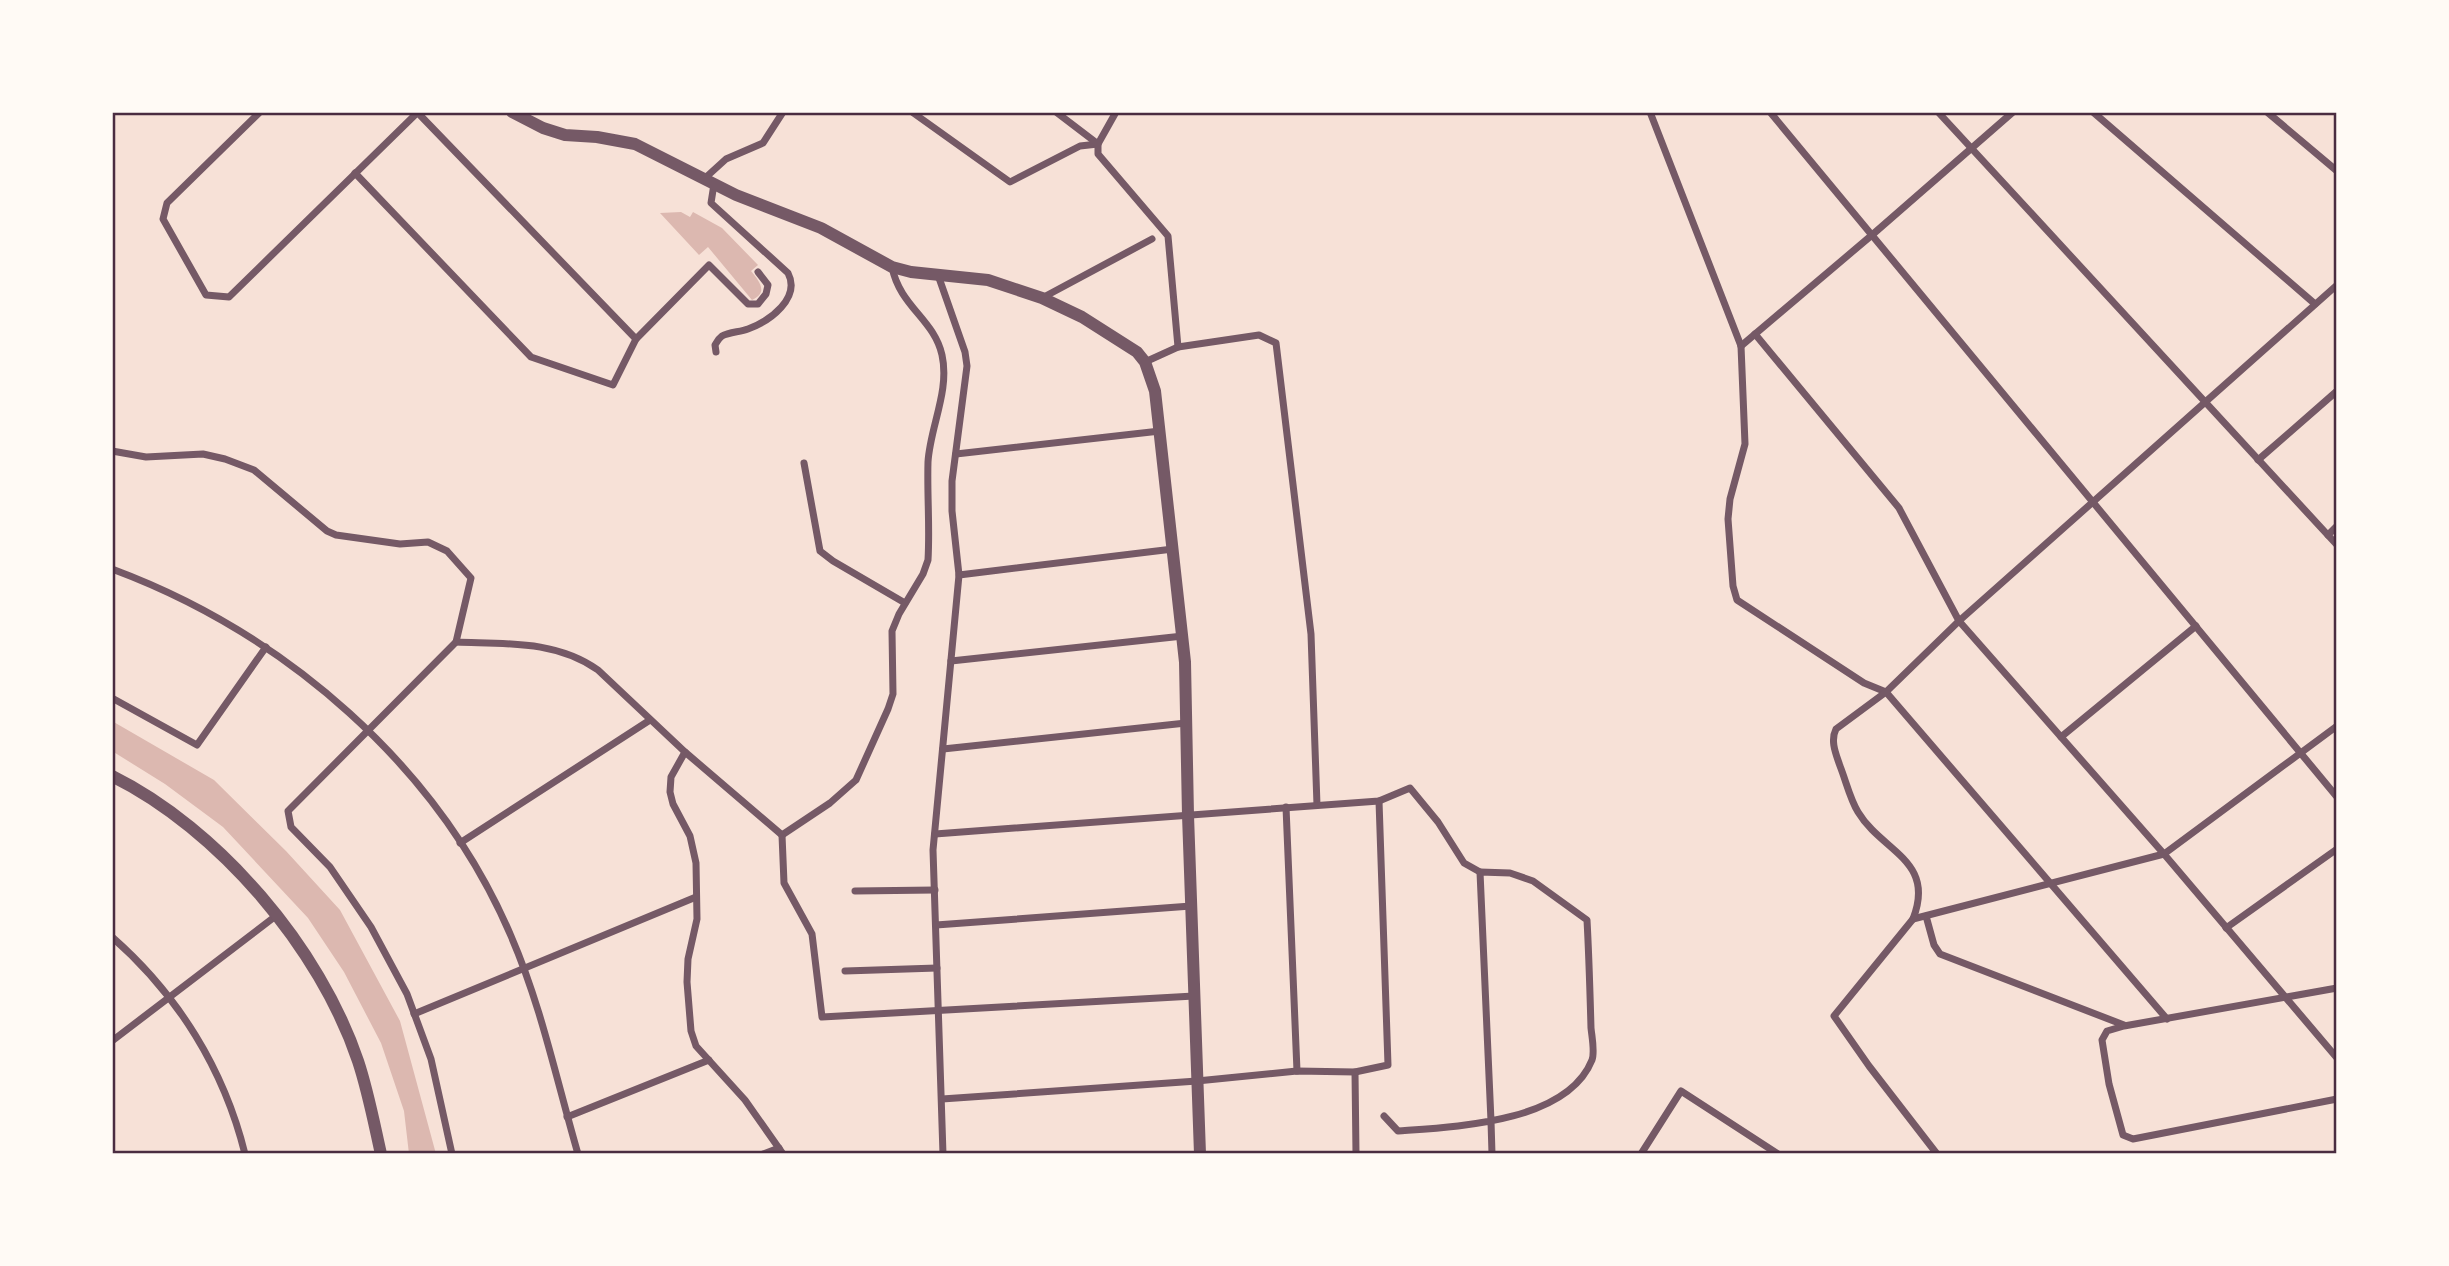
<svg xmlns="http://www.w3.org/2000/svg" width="2449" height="1266" viewBox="0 0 2449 1266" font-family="Mulish,sans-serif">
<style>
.water{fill:#dcb8b0}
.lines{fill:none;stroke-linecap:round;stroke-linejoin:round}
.minor{stroke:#755966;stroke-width:7}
.tertiary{stroke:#755966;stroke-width:12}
.neatline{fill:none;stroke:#4a2c40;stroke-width:2.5}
</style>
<rect width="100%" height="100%" fill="#f7e1d7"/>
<!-- water -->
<g class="water">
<path d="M681 212 690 217 693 212 722 228 758 265 751 271C759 281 769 292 752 300L708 247 699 255 660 213Z"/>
<polygon points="112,721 214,780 286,851 340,910 400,1021 436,1154 409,1154 404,1111 381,1043 344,972 308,918 223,827 165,784 112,751"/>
</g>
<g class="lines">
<!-- minor -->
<g class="minor">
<polyline points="260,112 167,203 163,219 206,295 229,297 418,112"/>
<polyline points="417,112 636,339"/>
<polyline points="912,112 1010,182 1080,146 1098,144 1116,112"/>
<polyline points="1056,112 1098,144 1098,154 1168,236 1178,347"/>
<polyline points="1650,112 1741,346 1745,444 1730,499 1728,519 1733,586 1737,600 1864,683 1886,692 2167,1019"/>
<polyline points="1770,112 2337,797"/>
<polyline points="1938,112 2337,545"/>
<polyline points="2093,112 2315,304"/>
<polyline points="2267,112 2337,171"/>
<polyline points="355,173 531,357 613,385 636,339 709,265 748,304 758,304 766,294 768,285 758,272"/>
<polyline points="704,179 726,159 763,143 783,112"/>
<path d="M714 184 711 203 788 273C801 298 770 321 748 329 740 332 729 332 722 336 718 339 717 342 715 345L716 352"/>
<polyline points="938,275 965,352 967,366 952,481 952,511 959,575 933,850 943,1154"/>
<polyline points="1042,298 1152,239"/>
<polyline points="1755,334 1899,508 1959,621 2164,854 2337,1058"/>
<polyline points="1741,346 1872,235 2013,112"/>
<polyline points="1145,362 1178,347 1259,335 1276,343 1311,634 1317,805"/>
<polyline points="112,451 146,457 203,454 225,459 254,470 327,531 336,535 400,544 428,542 447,551 471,578 456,642 288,811 291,827 330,867 371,927 407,994 431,1059 452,1154"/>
<polyline points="956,454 1160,431"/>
<polyline points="2258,460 2337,391"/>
<polyline points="804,463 820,551 833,561 905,603"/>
<polyline points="2328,535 2337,526"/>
<path d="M112 569C284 633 438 765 511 936 541 1005 557 1082 578 1154"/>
<polyline points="959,575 1173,549"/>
<path d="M456 642C505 644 556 640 598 670L685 752 782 835 830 803 856 780 888 709 893 694 892 631 899 614 923 574 928 560C930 527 927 495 928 462 930 427 950 391 942 355 934 319 900 307 892 267"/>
<polyline points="951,661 1183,636"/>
<polyline points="112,698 197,745 266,647"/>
<polyline points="2061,737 2196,626"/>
<polyline points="943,749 1186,723"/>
<polyline points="685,752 671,777 670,792 673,804 690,836 696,863 697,919 688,959 687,982 691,1031 696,1046 745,1100 783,1154"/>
<polyline points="1286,807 1297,1071"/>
<polyline points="935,834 1379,801 1410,788 1438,822 1464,863 1480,872"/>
<polyline points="782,835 784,883 812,934 822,1017 1194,996"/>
<polyline points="460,843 650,720"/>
<polyline points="855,891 935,890"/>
<polyline points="1926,916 1934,945 1940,954 2124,1025"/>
<polyline points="1913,919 2164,854 2337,726"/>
<polyline points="936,925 1191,906"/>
<polyline points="2226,928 2337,849"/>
<path d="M112 937C178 995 224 1069 245 1154"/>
<polyline points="845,971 937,968"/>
<polyline points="2337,988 2124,1026 2107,1031 2102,1040 2109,1084 2123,1135 2133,1139 2337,1099"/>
<polyline points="414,1014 696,897"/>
<polyline points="112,1041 277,915"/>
<polyline points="1355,1072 1356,1154"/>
<polyline points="942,1099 1197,1081 1297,1071 1355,1072 1388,1065 1379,801"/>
<path d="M1384 1116 1398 1131C1454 1127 1567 1123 1592 1060 1595 1052 1592 1038 1591 1028 1590 992 1589 956 1587 920L1533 881 1510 873 1480 872 1491 1121 1492 1154"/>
<polyline points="567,1117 709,1060"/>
<polyline points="763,1154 779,1148"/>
<polyline points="1641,1154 1681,1091 1778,1154"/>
<path d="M1937 1154 1869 1066 1834 1016 1913 919C1936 860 1882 852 1858 812 1850 799 1846 781 1840 766 1836 754 1830 741 1836 729L1886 692 1959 621 2337 285"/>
</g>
<!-- tertiary -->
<g class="tertiary">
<polyline points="512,112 543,128 565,135 597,137 635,144 736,195 821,228 892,267 911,272 988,280 1042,298 1082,317 1137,352 1145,362 1155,391 1185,662 1188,815 1200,1154"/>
<path d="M112 776C219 829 320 948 358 1061 368 1091 374 1123 381 1154"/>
</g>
</g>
<!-- border -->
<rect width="2449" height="1266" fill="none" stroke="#fffaf5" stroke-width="228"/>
<rect x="114" y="114" width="2221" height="1038" class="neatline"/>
</svg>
